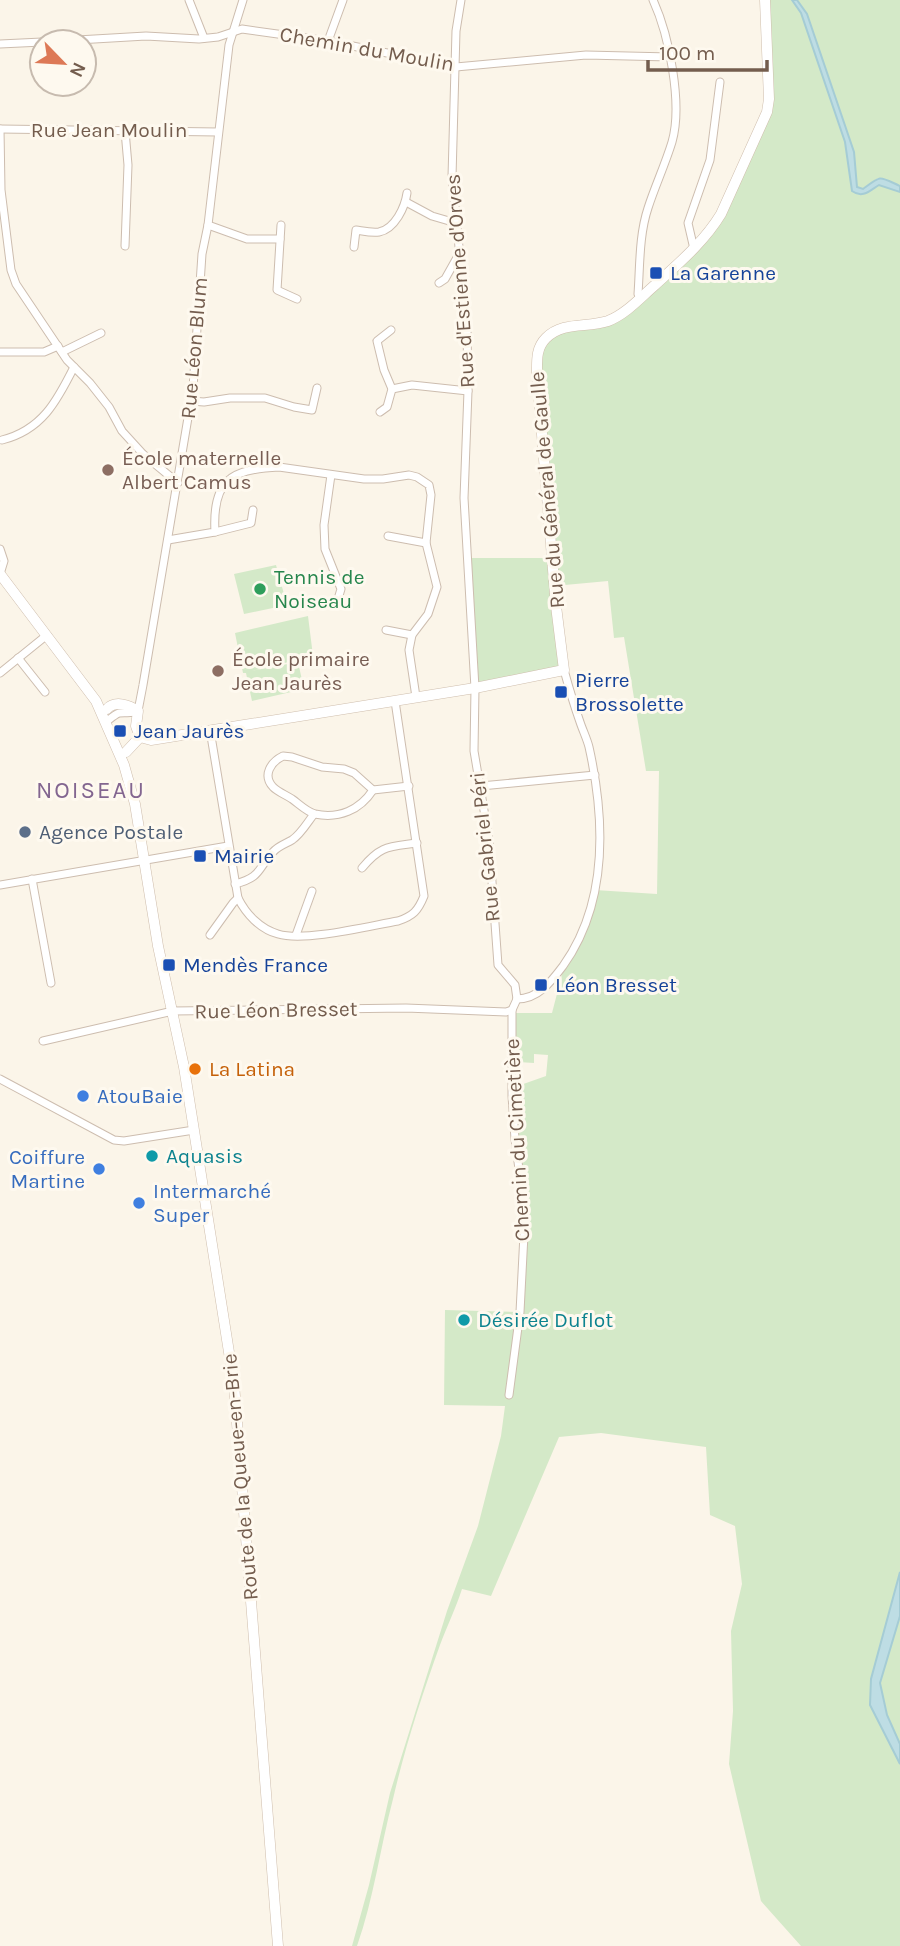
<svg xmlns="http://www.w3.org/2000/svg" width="900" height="1946" viewBox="0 0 900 1946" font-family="Karla,sans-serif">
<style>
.green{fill:#d4e9c8}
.water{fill:#bedde4;stroke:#a5ccd5;stroke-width:2}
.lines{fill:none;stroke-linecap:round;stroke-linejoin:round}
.street-casing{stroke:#cdbdaf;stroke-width:9}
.secondary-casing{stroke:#cfbead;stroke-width:11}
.street{stroke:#fff;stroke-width:7}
.secondary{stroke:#fff;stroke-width:10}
.transit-dot{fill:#1a4fb4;stroke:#fef9ef;stroke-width:2.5}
.education-dot{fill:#8d6e63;stroke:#fef9ef;stroke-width:2.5}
.leisure-dot{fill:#2e9e5b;stroke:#fef9ef;stroke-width:2.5}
.service-dot{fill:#5c6f8a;stroke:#fef9ef;stroke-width:2.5}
.food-dot{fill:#e8710a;stroke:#fef9ef;stroke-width:2.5}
.shop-dot{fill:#3f7fe0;stroke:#fef9ef;stroke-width:2.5}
.culture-dot{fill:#0f9aa8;stroke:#fef9ef;stroke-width:2.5}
.labels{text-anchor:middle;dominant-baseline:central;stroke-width:6;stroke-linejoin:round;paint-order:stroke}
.street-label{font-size:21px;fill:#745d4e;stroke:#fef9ef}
.transit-label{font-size:21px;fill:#164399;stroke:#fef9ef;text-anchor:start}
.education-label{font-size:21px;fill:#785e54;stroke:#fef9ef;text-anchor:start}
.leisure-label{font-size:21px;fill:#27864d;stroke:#fef9ef;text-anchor:start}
.service-label{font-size:21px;fill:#4e5e75;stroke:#fef9ef;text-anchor:start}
.food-label{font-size:21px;fill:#c56008;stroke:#fef9ef;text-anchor:start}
.shop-label{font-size:21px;fill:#366cbe;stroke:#fef9ef;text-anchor:start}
.culture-label{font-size:21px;fill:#0d838f;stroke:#fef9ef;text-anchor:start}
.quarter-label{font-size:24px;letter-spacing:2px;fill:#836690;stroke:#fef9ef}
</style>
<rect width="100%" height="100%" fill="#fbf5e9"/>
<!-- green -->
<g class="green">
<path d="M765 0H792L801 13 845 142 852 191H871L879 185 900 192V1946H801L761 1901 729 1764 733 1711 731 1631 742 1584 735 1526 710 1515 706 1447 601 1433 559 1437 491 1596 462 1589C456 1608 447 1626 440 1645 422 1695 405 1747 393 1799 380 1848 374 1898 357 1946H352L369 1885 390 1793 447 1611 478 1526 501 1436 505 1406 444 1405 445 1310 519 1312 525 1215 512 1088 546 1076 548 1055 534 1054V1063L518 1062V1070H512V1013H552L565 963 577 942 595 890 657 894 659 771H646L624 637 614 638 608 581 554 586 564 670 475 688 468 558H551L537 373 545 338 622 314 712 229 767 112Z"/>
<polygon points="797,0 900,0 900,186 878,178 863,189 857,187 854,152 807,14"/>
<polygon points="276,565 287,605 244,614 234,574"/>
<polygon points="308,616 313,656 252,671 298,662 304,689 252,701 246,673 243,673 235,633"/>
</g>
<!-- water -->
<g class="water">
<path d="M792 0H797L807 14 854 152 857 187 863 189C882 175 878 176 900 186V192L879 185C870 190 863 199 852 191L845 142 801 13Z"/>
<polygon points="900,1572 900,1616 880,1683 887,1715 900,1744 900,1764 870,1705 871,1679"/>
</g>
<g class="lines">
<defs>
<g id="street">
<polyline points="189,0 204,38"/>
<polyline points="461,0 456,31 452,177 467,327 468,391 464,498 475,688 474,751 489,840 498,965 515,985 517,999"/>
<polyline points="328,41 343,0"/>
<polyline points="43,42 146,36 199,39 218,37 242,29 328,41 456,67 586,55 670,57"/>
<polyline points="0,44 42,42"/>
<polyline points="0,129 1,190 11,270 16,284 67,360 90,383 109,407 122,431 143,454 178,483"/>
<polyline points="0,129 218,132"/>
<polyline points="406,202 432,216 456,223"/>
<polyline points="208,225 247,239 280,239"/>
<polyline points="281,225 277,290 297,299"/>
<polyline points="125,246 128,165 125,131"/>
<path d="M354 247 356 230C363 231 371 233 379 232 395 229 405 207 407 193"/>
<polyline points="694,249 688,223 710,160 720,82"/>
<polyline points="439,283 445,279 459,254"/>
<path d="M640 298 638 294C640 266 639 235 648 208 655 186 665 165 672 142 683 104 669 35 653 0"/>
<polyline points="0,352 44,352 58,346"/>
<polyline points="62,352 101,333"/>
<polyline points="392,389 412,385 468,391"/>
<polyline points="191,401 204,402 230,398 265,398 294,407 312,410 317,388"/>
<polyline points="380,412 387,407 392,389 384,370 377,341 391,330"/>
<path d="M2 440C42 430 57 401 74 367"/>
<polyline points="331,475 324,525 325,549 341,589 338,599"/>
<polyline points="215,532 251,523 253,510"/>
<polyline points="388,536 426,543"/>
<path d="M168 540 215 532C212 480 231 469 279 467L364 479H383L409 475 417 477 429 485 431 495 426 543 437 587 428 614 412 635 409 650 416 697"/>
<polyline points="0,549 4,561 0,574"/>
<polyline points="386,630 412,635"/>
<polyline points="18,658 45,692"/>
<polyline points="0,673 47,635"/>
<path d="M106 722C110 719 114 715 119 713 126 712 131 714 138 711L143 685 193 388 202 254 208 225 229 45 243 0"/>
<path d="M210 730 238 898C246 914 260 929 278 934 305 942 369 926 398 921 413 916 418 911 424 896L395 701"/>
<path d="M283 756 292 757 322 767 344 769 354 773 373 790C360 810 339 819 315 814 307 812 299 804 292 799 286 795 278 792 273 787 262 775 271 762 283 756Z"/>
<polyline points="481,786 595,775"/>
<polyline points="373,790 409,786"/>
<path d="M362 868C381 845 389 847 417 843"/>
<polyline points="32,879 51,983"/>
<path d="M235 884C262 877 257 869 273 852 278 846 285 844 292 840 301 834 307 823 314 814"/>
<polyline points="0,885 228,846"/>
<polyline points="210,935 233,903 238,898"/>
<polyline points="296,935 312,891"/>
<path d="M517 999C538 999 551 982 563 966 608 903 605 819 589 747 587 739 583 731 580 722 574 705 569 688 564 670"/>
<polyline points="43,1041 173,1011 406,1008 506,1012 512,1010"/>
<polyline points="0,1079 114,1140 124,1141 194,1130"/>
<polyline points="509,1395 520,1312 525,1215 515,1139 512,1096 512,1010 517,999"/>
</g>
<g id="secondary">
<polyline points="0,574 96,701 124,765 135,804 158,946 184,1067 234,1384 278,1946"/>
<path d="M107 709C115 700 129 705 138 711L136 726 140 737"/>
<path d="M140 737 151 740 475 688 564 670 556 606 537 373C537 360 536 348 546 338 563 321 587 328 608 321 626 314 640 298 655 285 679 263 704 242 721 214L767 112 769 99 765 0"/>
<polyline points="126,752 140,737"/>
</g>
</defs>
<!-- street casing -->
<use href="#street" class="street-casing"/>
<!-- secondary casing -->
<use href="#secondary" class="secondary-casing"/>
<!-- street -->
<use href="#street" class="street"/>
<!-- secondary -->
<use href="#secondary" class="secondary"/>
</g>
<!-- markers -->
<g class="transit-dot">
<rect x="649" y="266" width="14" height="14" rx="3.5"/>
<rect x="554" y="685" width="14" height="14" rx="3.5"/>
<rect x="113" y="724" width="14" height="14" rx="3.5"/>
<rect x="193" y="849" width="14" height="14" rx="3.5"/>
<rect x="162" y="958" width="14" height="14" rx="3.5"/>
<rect x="534" y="978" width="14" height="14" rx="3.5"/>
</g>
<g class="education-dot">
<circle cx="108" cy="470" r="7"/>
<circle cx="218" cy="671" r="7"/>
</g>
<circle class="leisure-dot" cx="260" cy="589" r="7"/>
<circle class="service-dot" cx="25" cy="832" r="7"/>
<circle class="food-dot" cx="195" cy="1069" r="7"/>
<g class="shop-dot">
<circle cx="83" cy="1096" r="7"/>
<circle cx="99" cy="1169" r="7"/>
<circle cx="139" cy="1203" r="7"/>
</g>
<g class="culture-dot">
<circle cx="152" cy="1156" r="7"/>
<circle cx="464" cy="1320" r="7"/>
</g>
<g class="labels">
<!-- street labels -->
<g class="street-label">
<text transform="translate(367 49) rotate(10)">Chemin du Moulin</text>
<text x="109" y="130">Rue Jean Moulin</text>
<text transform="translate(460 281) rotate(-94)">Rue d'Estienne d'Orves</text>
<text transform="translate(194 348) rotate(-85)">Rue Léon Blum</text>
<text transform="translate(547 490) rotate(-95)">Rue du Général de Gaulle</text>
<text transform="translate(485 847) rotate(-96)">Rue Gabriel Péri</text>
<text transform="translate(276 1010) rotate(-1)">Rue Léon Bresset</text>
<text transform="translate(517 1140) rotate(-93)">Chemin du Cimetière</text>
<text transform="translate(240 1477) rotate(-95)">Route de la Queue-en-Brie</text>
</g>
<!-- transit labels -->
<g class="transit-label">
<text x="670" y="273">La Garenne</text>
<text x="575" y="680">Pierre<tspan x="575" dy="24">Brossolette</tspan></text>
<text x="134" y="731">Jean Jaurès</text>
<text x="214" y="856">Mairie</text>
<text x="183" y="965">Mendès France</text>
<text x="555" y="985">Léon Bresset</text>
</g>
<!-- education labels -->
<g class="education-label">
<text x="122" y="458">École maternelle<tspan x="122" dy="24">Albert Camus</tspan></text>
<text x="232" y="659">École primaire<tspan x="232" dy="24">Jean Jaurès</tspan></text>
</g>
<!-- leisure labels -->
<g class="leisure-label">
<text x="274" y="577">Tennis de<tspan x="274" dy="24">Noiseau</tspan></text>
</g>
<!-- service labels -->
<g class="service-label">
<text x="39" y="832">Agence Postale</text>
</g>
<!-- food labels -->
<g class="food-label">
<text x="209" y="1069">La Latina</text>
</g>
<!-- shop labels -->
<g class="shop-label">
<text x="97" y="1096">AtouBaie</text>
<text x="85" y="1157" text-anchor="end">Coiffure<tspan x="85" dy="24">Martine</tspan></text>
<text x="153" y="1191">Intermarché<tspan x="153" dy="24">Super</tspan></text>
</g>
<!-- culture labels -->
<g class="culture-label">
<text x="166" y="1156">Aquasis</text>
<text x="478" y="1320">Désirée Duflot</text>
</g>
<!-- quarter labels -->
<g class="quarter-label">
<text x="91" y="790">NOISEAU</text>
</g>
</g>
<!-- north arrow -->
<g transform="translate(63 63) rotate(115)"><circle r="33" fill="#fef9ef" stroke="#c7bbaf" stroke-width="2"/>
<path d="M0-5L12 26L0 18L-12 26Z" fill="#dd7956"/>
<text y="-10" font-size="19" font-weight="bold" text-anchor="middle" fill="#745d4e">N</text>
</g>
<!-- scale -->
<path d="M648 60v10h119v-10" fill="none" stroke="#745d4e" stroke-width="3.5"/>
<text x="659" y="60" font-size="21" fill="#745d4e" stroke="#fef9ef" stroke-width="5" paint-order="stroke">100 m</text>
</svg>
